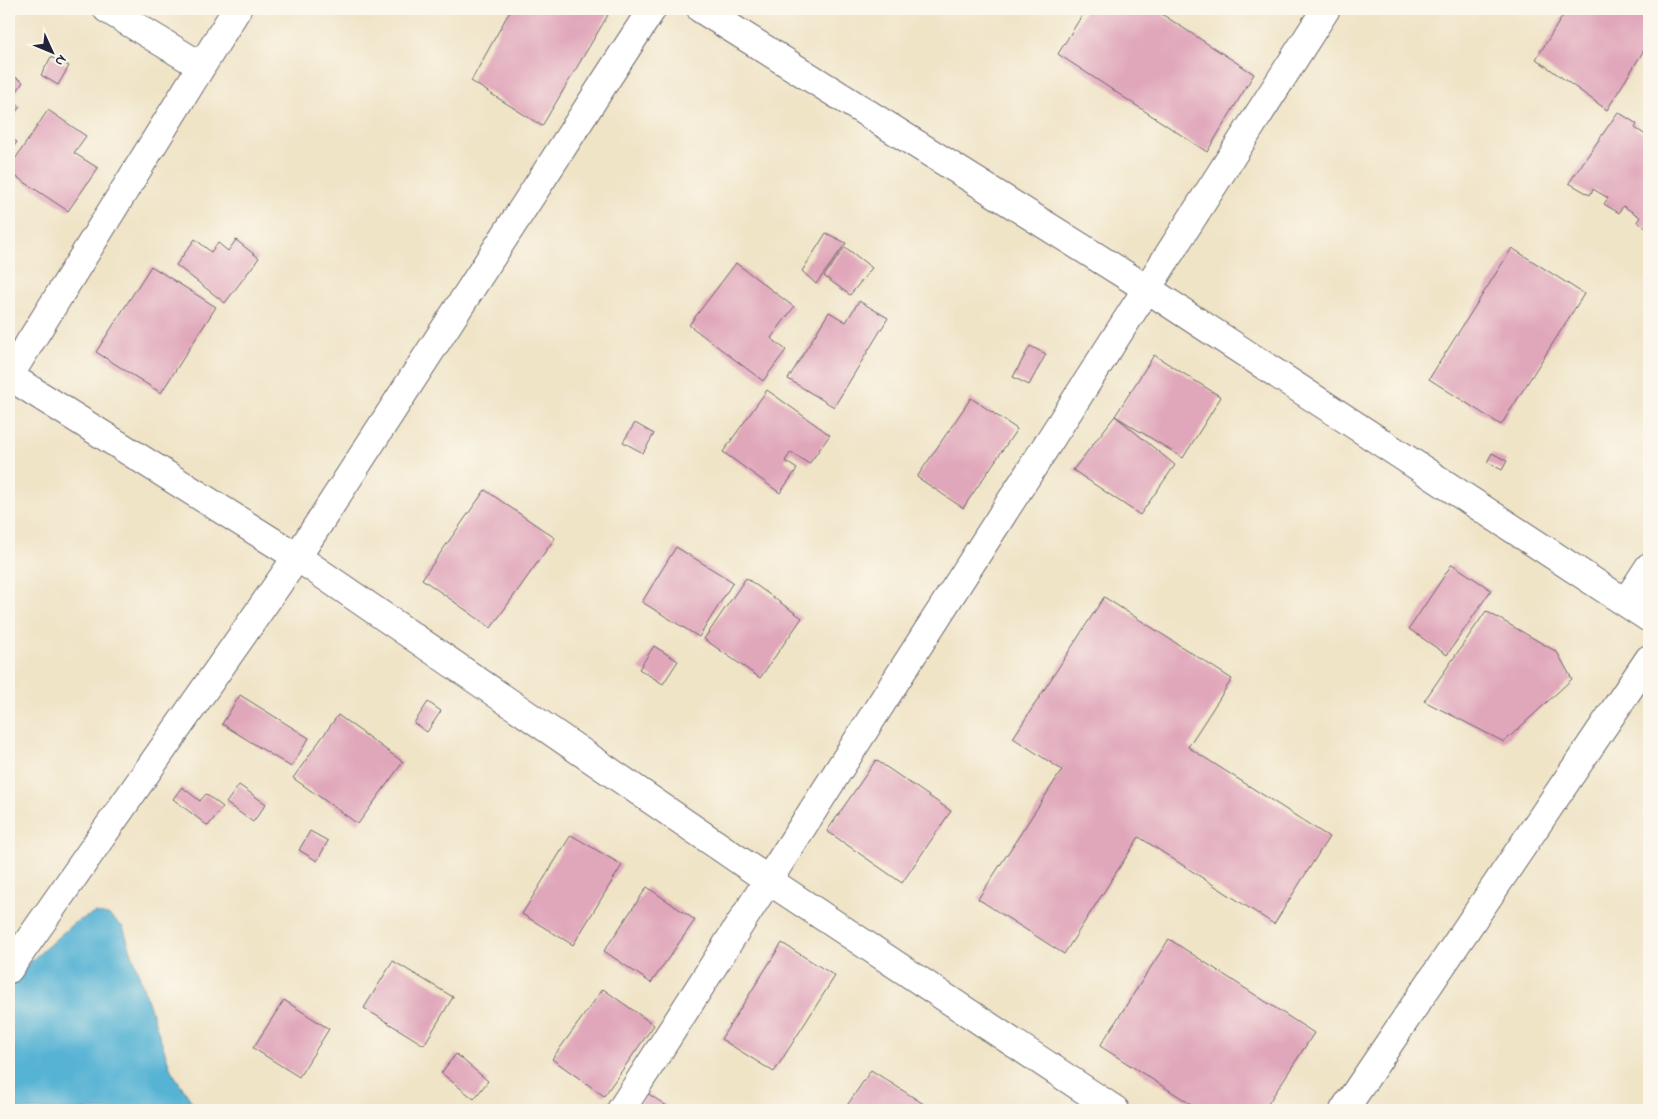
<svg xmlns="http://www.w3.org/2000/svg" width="1658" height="1119" viewBox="0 0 1658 1119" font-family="'Indie Flower',sans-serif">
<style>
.water{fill:#56b3d4;stroke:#3c6a88}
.building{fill:#e0a6ba}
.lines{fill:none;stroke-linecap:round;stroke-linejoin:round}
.street-casing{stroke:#6a666c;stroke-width:30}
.street{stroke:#fff;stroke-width:28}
</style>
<rect width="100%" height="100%" fill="#fbf7ec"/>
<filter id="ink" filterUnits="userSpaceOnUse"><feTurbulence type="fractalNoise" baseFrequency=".02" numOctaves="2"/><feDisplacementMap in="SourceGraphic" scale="10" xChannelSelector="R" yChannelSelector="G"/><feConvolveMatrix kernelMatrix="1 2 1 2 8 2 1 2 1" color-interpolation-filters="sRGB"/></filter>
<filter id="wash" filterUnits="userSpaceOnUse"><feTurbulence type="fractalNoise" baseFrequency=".0096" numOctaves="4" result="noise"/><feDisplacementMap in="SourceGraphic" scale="20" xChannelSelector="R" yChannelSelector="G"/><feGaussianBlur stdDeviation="1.12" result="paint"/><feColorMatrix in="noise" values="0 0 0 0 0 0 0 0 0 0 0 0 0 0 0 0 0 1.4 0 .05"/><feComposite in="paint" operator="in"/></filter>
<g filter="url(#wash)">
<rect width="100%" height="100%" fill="#f0e4c7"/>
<!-- water -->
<polygon class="water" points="95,913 108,915 123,927 171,1070 197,1110 9,1110 9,987 22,969 74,923"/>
<g id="blocks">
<!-- building -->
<g class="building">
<polygon points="511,9 598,9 608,15 542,126 471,81"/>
<polygon points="1086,9 1154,9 1254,74 1207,152 1058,54"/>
<polygon points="1567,9 1649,9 1649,42 1607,110 1536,59"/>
<polygon points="51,57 69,66 58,85 41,75"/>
<polygon points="9,73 23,82 11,100 20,106 9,123"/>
<polygon points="48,110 86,136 74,153 98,168 68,211 9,172 9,168"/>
<polygon points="1618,112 1637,124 1635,128 1649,137 1649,229 1637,222 1640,217 1623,206 1619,213 1604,204 1608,198 1593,189 1590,195 1569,183"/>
<polygon points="9,136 17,142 9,153"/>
<polygon points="826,233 846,243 816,284 802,271"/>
<polygon points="195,239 211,252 218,243 228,251 236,240 259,258 225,303 176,265"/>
<polygon points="845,247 872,268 850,295 824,276"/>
<polygon points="1512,248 1584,294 1501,425 1429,379"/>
<polygon points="736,263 794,307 771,338 786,350 763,381 689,325"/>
<polygon points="151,266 216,307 161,393 96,352"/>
<polygon points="859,301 888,318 834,407 788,379 829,312 846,322"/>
<polygon points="1030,346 1046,354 1029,385 1013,377"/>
<polygon points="1154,355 1221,397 1183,458 1115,416"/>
<polygon points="767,390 830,435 809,464 791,452 785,461 797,469 780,493 723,452"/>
<polygon points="971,398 1017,429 963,508 917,477"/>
<polygon points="1115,416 1175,465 1140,515 1073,470"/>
<polygon points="635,423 654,434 643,453 623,442"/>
<polygon points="1492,453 1507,461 1502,470 1487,462"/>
<polygon points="485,490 555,538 491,628 422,579"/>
<polygon points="676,547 733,582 699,637 642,602"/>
<polygon points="1452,564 1491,590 1447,655 1409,629"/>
<polygon points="746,578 802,618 760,678 704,639"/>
<polygon points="1104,597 1232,679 1188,747 1329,837 1274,924 1139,837 1064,954 978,899 1062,770 1013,738"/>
<polygon points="1486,611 1557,652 1572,679 1504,742 1424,701"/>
<polygon points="654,646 678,661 663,684 639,669"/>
<polygon points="240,695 309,738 291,767 222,724"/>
<polygon points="428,702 441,711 427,732 414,723"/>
<polygon points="338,715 403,762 358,824 293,778"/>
<polygon points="876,760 951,811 902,883 827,831"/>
<polygon points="239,785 266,804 253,822 226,803"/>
<polygon points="182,787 200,801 206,794 223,807 208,826 173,799"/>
<polygon points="310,831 328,841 317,861 299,850"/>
<polygon points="571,835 622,865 573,945 522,914"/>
<polygon points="647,887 695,920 651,983 604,951"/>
<polygon points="1169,939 1314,1033 1264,1110 1200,1110 1100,1046"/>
<polygon points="782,943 835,976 774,1072 721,1039"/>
<polygon points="393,961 453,997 424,1045 364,1008"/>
<polygon points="603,989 654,1025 604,1096 552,1059"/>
<polygon points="284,1000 329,1029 299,1077 253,1048"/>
<polygon points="456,1054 488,1081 474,1099 441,1073"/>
<polygon points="871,1070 933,1110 844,1110"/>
<polygon points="647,1093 673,1110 636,1110"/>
</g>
</g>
</g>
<g filter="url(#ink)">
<use href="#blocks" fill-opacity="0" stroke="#6a666c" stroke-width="1"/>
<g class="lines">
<defs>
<g id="street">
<polyline points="107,9 201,66"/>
<polyline points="701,9 1146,288 1649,618"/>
<polyline points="9,376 297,557 768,880 1115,1110"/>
<polyline points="9,376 237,9"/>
<polyline points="1626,602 1649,567"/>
<polyline points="9,969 297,557 652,9"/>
<polyline points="621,1110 1326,9"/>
<polyline points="1344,1110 1649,659"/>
</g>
</defs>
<!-- street casing -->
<use href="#street" class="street-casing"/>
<!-- street -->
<use href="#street" class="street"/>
</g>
</g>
<!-- margin -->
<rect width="1658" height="1119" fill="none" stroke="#fbf7ec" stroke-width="30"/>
<!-- north arrow -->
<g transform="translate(52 52) rotate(134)" stroke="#fbf7ec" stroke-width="4" paint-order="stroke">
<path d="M0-4L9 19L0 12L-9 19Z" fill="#22223b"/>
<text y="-8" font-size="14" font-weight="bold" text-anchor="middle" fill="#22223b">N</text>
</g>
</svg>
